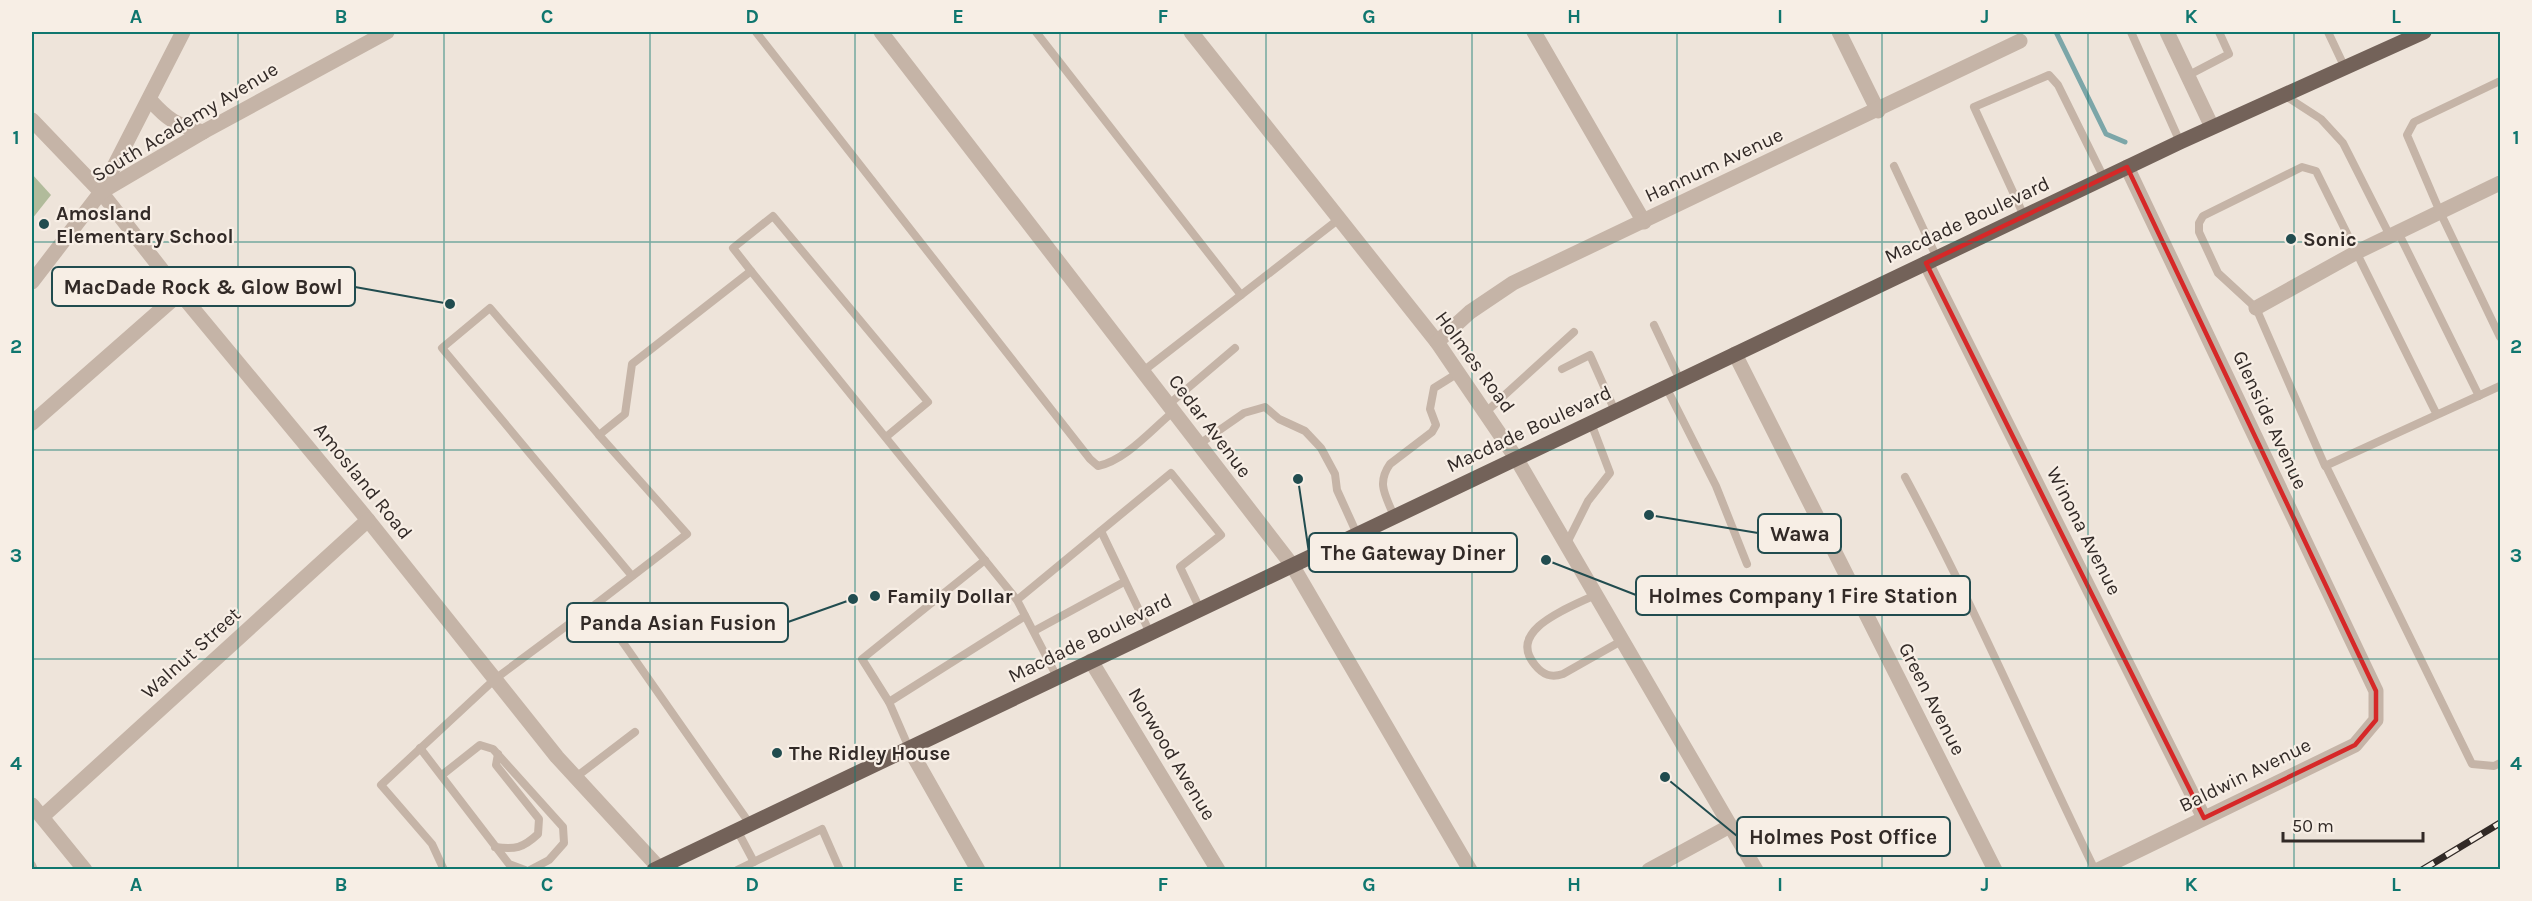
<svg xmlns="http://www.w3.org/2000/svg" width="2532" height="901" viewBox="0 0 2532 901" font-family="Karla,sans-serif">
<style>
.green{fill:#b1bb9b}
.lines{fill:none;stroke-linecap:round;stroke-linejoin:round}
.stream{stroke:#7ca6a8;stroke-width:5}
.service{stroke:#c5b4a7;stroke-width:8}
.minor{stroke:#c5b4a7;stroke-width:15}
.tertiary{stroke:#c5b4a7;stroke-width:15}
.primary{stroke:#736259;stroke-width:15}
.rail-casing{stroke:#322a27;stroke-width:7}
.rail{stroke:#f7eee5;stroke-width:4.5;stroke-dasharray:14;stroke-linecap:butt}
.marked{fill:none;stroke:#d62828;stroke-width:4.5;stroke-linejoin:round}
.grid{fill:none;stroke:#0f766e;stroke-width:1.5;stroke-opacity:0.55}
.poi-dot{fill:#214c4f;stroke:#f7eee5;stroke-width:2}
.labels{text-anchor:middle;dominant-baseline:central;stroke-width:4.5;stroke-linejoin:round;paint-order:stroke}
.street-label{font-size:20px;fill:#322a27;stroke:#f7eee5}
.poi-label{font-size:20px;font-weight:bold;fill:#322a27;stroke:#f7eee5;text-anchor:start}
.leader{fill:none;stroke:#214c4f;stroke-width:2}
.callout-dot{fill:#214c4f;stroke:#f7eee5;stroke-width:2}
.callout{fill:#f7eee5;stroke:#214c4f;stroke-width:2}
.callout-label{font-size:21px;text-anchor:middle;font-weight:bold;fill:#322a27}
.neatline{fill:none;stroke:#0f766e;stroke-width:2}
.grid-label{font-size:20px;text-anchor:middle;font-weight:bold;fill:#0f766e}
</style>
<rect width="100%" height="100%" fill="#eee4da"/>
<!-- green -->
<polygon class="green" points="32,174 51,195 32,219"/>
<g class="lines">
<!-- stream -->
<polyline class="stream" points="2056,32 2106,134 2125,142"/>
<!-- service -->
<g class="service">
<path d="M756 32 1090 459 1098 466C1126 460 1151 430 1173 412"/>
<polyline points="1036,32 1241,295"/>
<polyline points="2131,32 2180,142"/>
<polyline points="2328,32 2345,68"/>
<polyline points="2187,76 2229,54 2219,32"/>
<polyline points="2500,81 2414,122 2407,135 2440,212 2500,337"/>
<polyline points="2284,95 2321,119 2343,143 2390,236"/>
<polyline points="1894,166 1937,258"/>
<polyline points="2024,216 1974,107 2049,75 2058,85 2104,178"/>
<polyline points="2398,232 2479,396"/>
<polyline points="751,271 733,248 773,216 928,402 886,437"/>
<polyline points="1654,325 1680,380"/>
<polyline points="1562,369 1590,355 1615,411"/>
<polyline points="1142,372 1339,219"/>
<polyline points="1666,387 1716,486 1747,564"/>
<polyline points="1168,405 1235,348"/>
<polyline points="1486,412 1574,332"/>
<polyline points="2437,415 2316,171 2302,167 2203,216 2199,223 2199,232 2218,273 2256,308 2325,466 2500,386"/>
<polyline points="599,435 490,308 442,348 632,576"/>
<polyline points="1198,445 1244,413 1265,407 1279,419 1305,431 1321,448 1335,474 1337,490 1357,534"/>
<polyline points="2326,466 2472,764 2494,766 2500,763"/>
<path d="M1905 477C1974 605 2031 739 2095 870"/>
<path d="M1394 516C1386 496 1376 484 1390 464L1432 432 1436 425 1430 409 1434 388 1458 373"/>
<polyline points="1101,531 1150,633"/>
<polyline points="1567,543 1588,501 1610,473 1591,423"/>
<path d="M1597 594C1572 607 1505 629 1535 665 1543 675 1551 678 1563 674L1623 640"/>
<polyline points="1017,600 1171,473 1221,535 1180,567 1200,609"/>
<polyline points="1034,631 1124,582"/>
<polyline points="889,702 1025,616"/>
<polyline points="420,748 509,864 525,870"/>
<polyline points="909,748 889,702 862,659 985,560"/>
<polyline points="442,775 480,745 493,749 563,827 564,843 549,860 530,870"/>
<polyline points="576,777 635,732"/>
<polyline points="750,824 596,604 687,534 599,435 625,414 632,364 751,271 1017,600 1057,677"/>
<polyline points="737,830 754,862"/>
<path d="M495 847C515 850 523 848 538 834L539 819 496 765 498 754"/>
<polyline points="32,865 34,870"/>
<polyline points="444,870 432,844 381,785 495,679 596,604"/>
<polyline points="737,870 822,829 840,870"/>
</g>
<!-- minor -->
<g class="minor">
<polyline points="881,32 1292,565 1470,870"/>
<polyline points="1191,32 1437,342 1516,458"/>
<polyline points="1534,32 1644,222"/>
<polyline points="1839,32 1878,111"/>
<polyline points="2167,32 2212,127"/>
<path d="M150 100C168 120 176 125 203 132"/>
<polyline points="32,120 101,192 180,293 368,520 557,757 661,870"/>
<polyline points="101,192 183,32"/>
<polyline points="1926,263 2204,818"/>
<polyline points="32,282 101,192 203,132 387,32"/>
<polyline points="2256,308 2357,252 2500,183"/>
<polyline points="1437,342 1470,312 1513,283 2020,41"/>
<polyline points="1735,354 1995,870"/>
<polyline points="32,423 180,293"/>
<polyline points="1091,661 1218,870"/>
<polyline points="909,748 978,870"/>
<polyline points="32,805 85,870"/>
<polyline points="42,817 368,520"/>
<polyline points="1649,870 1730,826"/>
<polyline points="2098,870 2355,745 2376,720 2376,691 2127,167"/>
</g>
<!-- tertiary -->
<polyline class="tertiary" points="1516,458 1756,870"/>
<!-- primary -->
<polyline class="primary" points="654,870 2180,142 2424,32"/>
<defs>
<polyline id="rail" points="2422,870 2500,823"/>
</defs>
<!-- rail casing -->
<use href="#rail" class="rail-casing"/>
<!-- rail -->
<use href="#rail" class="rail"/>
</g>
<!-- marked area -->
<path class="marked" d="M2127 167 2376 691V720L2355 745 2204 818 1926 263Z"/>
<!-- grid -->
<path class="grid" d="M238 32V870M444 32V870M650 32V870M855 32V870M1060 32V870M1266 32V870M1472 32V870M1677 32V870M1882 32V870M2088 32V870M2294 32V870M32 242H2500M32 450H2500M32 659H2500"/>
<!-- markers -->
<g class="poi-dot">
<circle cx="44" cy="224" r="6"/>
<circle cx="2291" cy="239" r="6"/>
<circle cx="875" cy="596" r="6"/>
<circle cx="777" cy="753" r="6"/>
</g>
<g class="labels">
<!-- street labels -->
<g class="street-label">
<text transform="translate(185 122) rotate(-31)">South Academy Avenue</text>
<text transform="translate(1714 165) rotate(-25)">Hannum Avenue</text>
<text transform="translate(1967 220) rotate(-25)">Macdade Boulevard</text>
<text transform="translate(1475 362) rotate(54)">Holmes Road</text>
<text transform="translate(2270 420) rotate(65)">Glenside Avenue</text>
<text transform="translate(1210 426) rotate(53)">Cedar Avenue</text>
<text transform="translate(1529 429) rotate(-25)">Macdade Boulevard</text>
<text transform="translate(363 481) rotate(51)">Amosland Road</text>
<text transform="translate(2084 531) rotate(63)">Winona Avenue</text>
<text transform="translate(1090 638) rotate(-26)">Macdade Boulevard</text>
<text transform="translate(191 653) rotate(-42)">Walnut Street</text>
<text transform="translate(1932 699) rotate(63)">Green Avenue</text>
<text transform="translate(1172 754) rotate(59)">Norwood Avenue</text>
<text transform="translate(2245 775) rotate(-26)">Baldwin Avenue</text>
</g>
<!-- poi labels -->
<g class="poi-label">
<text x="56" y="213">Amosland<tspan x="56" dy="23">Elementary School</tspan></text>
<text x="2303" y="239">Sonic</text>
<text x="887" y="596">Family Dollar</text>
<text x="789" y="753">The Ridley House</text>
</g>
</g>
<!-- callouts -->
<path class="leader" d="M450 304L355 287M1649 515L1758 533M1298 479L1309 553M1546 560L1636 595M853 599L788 622M1665 777L1737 836"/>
<g class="callout-dot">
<circle cx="450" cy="304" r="6"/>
<circle cx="1649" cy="515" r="6"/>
<circle cx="1298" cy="479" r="6"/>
<circle cx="1546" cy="560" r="6"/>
<circle cx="853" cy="599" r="6"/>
<circle cx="1665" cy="777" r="6"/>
</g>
<g class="callout">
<rect x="52" y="267" width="303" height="39" rx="6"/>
<rect x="1758" y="514" width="83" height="39" rx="6"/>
<rect x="1309" y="533" width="208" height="39" rx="6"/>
<rect x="1636" y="576" width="334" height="39" rx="6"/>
<rect x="567" y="603" width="221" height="39" rx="6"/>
<rect x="1737" y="817" width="213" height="39" rx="6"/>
</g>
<g class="callout-label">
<text x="203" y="294">MacDade Rock &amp; Glow Bowl</text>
<text x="1800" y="541">Wawa</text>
<text x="1413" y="560">The Gateway Diner</text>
<text x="1803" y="603">Holmes Company 1 Fire Station</text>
<text x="678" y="630">Panda Asian Fusion</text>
<text x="1843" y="844">Holmes Post Office</text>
</g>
<!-- border -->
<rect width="2532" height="901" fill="none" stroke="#f7eee5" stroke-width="66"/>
<!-- scale -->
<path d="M2283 832v9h140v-9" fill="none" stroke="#322a27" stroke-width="3"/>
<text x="2292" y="832" font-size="18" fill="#322a27" stroke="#f7eee5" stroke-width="4.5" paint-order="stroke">50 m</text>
<rect x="33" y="33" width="2466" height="835" class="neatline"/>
<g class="grid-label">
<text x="136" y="23">A</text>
<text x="341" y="23">B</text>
<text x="547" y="23">C</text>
<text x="752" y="23">D</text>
<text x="958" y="23">E</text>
<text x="1163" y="23">F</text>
<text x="1369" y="23">G</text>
<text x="1574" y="23">H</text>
<text x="1780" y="23">I</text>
<text x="1985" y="23">J</text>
<text x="2191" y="23">K</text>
<text x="2396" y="23">L</text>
<text x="16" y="144">1</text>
<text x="2516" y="144">1</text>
<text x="16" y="353">2</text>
<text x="2516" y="353">2</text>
<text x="16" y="562">3</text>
<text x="2516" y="562">3</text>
<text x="16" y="770">4</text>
<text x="2516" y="770">4</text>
<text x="136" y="891">A</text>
<text x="341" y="891">B</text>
<text x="547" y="891">C</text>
<text x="752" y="891">D</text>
<text x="958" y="891">E</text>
<text x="1163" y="891">F</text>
<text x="1369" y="891">G</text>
<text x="1574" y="891">H</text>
<text x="1780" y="891">I</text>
<text x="1985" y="891">J</text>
<text x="2191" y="891">K</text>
<text x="2396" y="891">L</text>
</g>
</svg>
